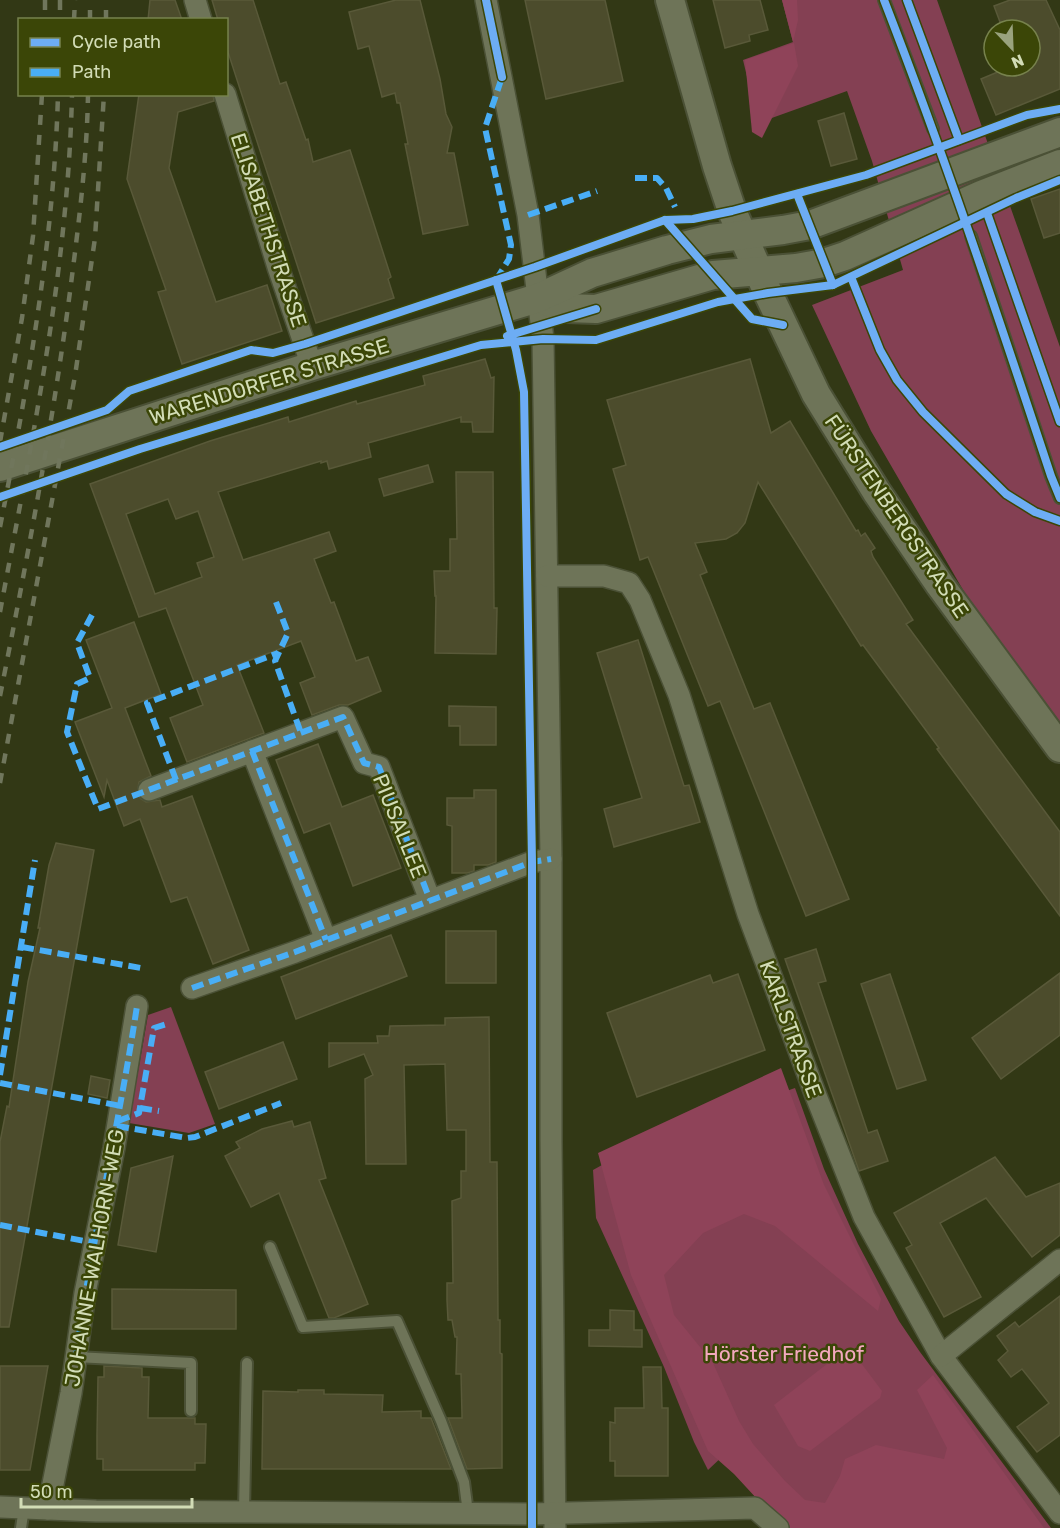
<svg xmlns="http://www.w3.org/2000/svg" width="1060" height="1528" viewBox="0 0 1060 1528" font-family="Rubik,sans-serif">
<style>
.green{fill:#844053}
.forest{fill:#8f4359}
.building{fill:#4c4c2c;stroke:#595939;stroke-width:1.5;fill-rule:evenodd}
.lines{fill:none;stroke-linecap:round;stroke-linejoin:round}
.lane-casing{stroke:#4b5136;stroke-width:14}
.street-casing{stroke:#4b5136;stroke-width:24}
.secondary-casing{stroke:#4b5136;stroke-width:32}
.lane{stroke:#6e7458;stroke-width:10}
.street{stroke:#6e7458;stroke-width:21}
.secondary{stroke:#6e7458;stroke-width:28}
.rail{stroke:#70765c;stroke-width:4.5;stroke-dasharray:10 10;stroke-linecap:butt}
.quiet{stroke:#49aef6;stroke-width:6;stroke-dasharray:12 6;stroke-linecap:butt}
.cycleway-casing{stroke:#3b4607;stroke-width:11}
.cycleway{stroke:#6dadf4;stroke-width:8}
.labels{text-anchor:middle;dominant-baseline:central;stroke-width:5;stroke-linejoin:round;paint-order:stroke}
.street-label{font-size:21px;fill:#d2dcb6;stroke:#3b4607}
.park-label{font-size:21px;fill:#f3a8be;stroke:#3b4607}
</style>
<rect width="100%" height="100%" fill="#323815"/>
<!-- green -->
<g class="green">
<polygon points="782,0 937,0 1060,347 1060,731 981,621 871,431 812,305 903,270 872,161 847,91 758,123 743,60 793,42"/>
<polygon points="171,1007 215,1124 189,1133 129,1123 148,1015"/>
<polygon points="795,1088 824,1169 858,1244 899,1321 920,1352 1051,1528 793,1528 725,1454 708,1470 694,1442 664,1367 596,1218 593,1170 649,1139"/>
</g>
<!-- forest -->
<g class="forest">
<polygon points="782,0 797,0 798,20 793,42"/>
<polygon points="794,43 798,66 762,138 752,132 745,60"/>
<polygon points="781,1068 824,1185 881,1299 878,1311 775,1226 744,1214 703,1233 664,1275 674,1315 713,1363 739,1421 753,1444 785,1481 805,1500 825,1503 840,1476 845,1459 876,1445 944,1459 947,1448 917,1390 933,1375 1044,1528 784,1528 734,1474 708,1451 631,1275 598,1153"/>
<polygon points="849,1347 882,1391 880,1398 810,1451 798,1446 774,1405"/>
</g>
<!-- building -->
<g class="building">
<polygon points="150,0 175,0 182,20 148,20"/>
<polygon points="212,0 253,0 280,84 286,82 306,140 308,139 313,162 350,150 391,277 388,279 394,298 316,323 226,46 226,20 218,20"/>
<polygon points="396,0 420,0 440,79 446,114 452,127 447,153 454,153 468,225 423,234 405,144 408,144 400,103 397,103 395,93 382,97 369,46 358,49 349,12"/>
<polygon points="525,0 605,0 623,81 546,99"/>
<polygon points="713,0 760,0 768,30 749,35 750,41 725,48"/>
<polygon points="1010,0 1046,0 1060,30 1060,89 996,115 981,79 1012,66 1030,66 1030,30 1003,30 994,6"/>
<polygon points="139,94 213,94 214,101 178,112 169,168 216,302 267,285 282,331 182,364 158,292 166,290 127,179"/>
<polygon points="844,113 857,159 831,166 818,121"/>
<polygon points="1060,189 1060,233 1044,238 1031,199"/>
<path d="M485 359 491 378 494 377 493 432H473L472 422H461V417L368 443 371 457 329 469 327 461 321 463V461L218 492 243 560 329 532 336 551 314 559 331 603 334 602 356 661 368 657 381 691 348 705H339L312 715 300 683 315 677 301 641 237 665 264 733 187 762 170 718 203 705 166 608 139 617 90 484 210 441 288 417 289 422 356 401 357 404 425 385 423 376ZM168 499 176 519 198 511 214 557 197 563 202 577 155 594 126 514Z"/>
<polygon points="750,359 771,433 790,421 856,531 858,530 861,536 865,533 875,548 871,551 873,557 913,620 906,624 1060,832 1060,916 937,749 939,748 863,645 861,646 758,482 745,523 737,533 726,539 695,543 707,572 700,575 754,709 770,703 849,899 806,916 720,701 708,706 648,557 640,560 613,469 626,465 607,400"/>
<polygon points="428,465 433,482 384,496 379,479"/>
<polygon points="456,472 493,472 494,608 497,608 496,654 435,653 436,596 435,596 434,571 450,571 450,539 457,539"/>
<polygon points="134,622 161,694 125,708 151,776 139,782 137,794 141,799 146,802 160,800 162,807 192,796 249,950 213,964 187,897 171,902 140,819 124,826 107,780 104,797 75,722 112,708 86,640"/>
<polygon points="638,640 684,786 689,785 700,822 614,847 604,809 642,798 597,653"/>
<polygon points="449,706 496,707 496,745 460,745 460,726 449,726"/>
<polygon points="318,744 342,807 373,795 401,868 353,886 330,823 304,833 276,760"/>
<polygon points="474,790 496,790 496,862 488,865 474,865 474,871 467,873 452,873 452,826 447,825 447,798 474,798"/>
<polygon points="56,843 94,850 9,1327 0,1327 0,1142 7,1106 9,1107 28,982 40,928 38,928 49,865"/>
<rect x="446" y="931" width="50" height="52"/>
<polygon points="391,935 407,976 296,1019 281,977"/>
<polygon points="816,949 826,981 818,983 868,1133 877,1130 888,1161 859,1171 785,959"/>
<polygon points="1060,973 1060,1035 1001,1079 972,1038"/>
<polygon points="738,974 765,1050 637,1097 607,1013 710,975 713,983"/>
<polygon points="890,974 926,1080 897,1089 861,984"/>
<polygon points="489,1017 490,1162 497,1162 498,1320 500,1320 500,1353 502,1354 502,1468 467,1469 448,1418 462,1418 462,1415 461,1374 456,1374 457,1337 455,1337 452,1320 448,1320 447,1300 447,1283 453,1283 452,1201 461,1198 461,1171 466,1171 466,1130 447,1130 445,1064 404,1065 406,1164 366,1164 365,1079 373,1075 364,1054 329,1067 329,1043 378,1043 377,1036 389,1036 390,1026 445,1025 445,1018"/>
<polygon points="283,1042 297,1079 219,1109 205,1072"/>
<polygon points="91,1076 110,1080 107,1098 88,1094"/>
<polygon points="292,1121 294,1127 310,1122 326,1178 319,1180 368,1304 334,1318 329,1318 279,1193 251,1207 225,1156 240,1148 236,1142 262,1129"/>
<polygon points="173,1156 156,1252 118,1245 131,1168"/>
<polygon points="995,1157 1026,1197 1060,1183 1060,1235 1032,1257 986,1198 940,1223 981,1297 944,1317 906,1248 912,1245 894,1213"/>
<polygon points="112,1289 236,1290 236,1329 112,1329"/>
<polygon points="1060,1296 1060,1435 1037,1452 1017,1427 1049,1403 1022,1369 1011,1377 998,1360 1008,1351 997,1336 1015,1322 1019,1327"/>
<polygon points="610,1310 634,1311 634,1330 642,1330 642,1347 589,1346 589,1330 610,1330"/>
<polygon points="0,1366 48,1366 30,1470 0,1470"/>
<polygon points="104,1366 142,1368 142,1377 149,1377 148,1418 195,1418 195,1424 206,1424 205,1463 195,1463 195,1470 103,1470 103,1459 97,1459 97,1435 98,1377 104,1377"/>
<polygon points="643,1367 661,1367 662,1408 668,1408 668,1476 615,1476 615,1461 610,1461 610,1422 615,1423 615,1408 644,1408"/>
<polygon points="298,1390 324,1390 324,1394 383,1395 382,1412 421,1411 421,1418 431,1418 451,1469 262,1469 263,1391 298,1392"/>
</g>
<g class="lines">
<defs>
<g id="lane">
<polyline points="884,0 933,129"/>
<polyline points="971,236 1051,476 1060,498"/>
<polyline points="270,1247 303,1327 397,1321 441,1421 464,1482 468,1513"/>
<polyline points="76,1357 191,1363 191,1411"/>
<polyline points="244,1512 247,1363"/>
<polyline points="21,1528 24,1508"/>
</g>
<g id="street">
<polyline points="195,0 201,20"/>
<polyline points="486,0 528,215 543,339 551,859 551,1141 555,1528"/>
<polyline points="225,94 278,267 312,366"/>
<polyline points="547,576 604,576 629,583 640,600 679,695 748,914 816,1096 864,1217 941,1356 1060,1513"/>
<polyline points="252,751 326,940"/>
<polyline points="149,790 343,717 364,763 379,767 430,900"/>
<polyline points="192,988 295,952 532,862 551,859"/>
<polyline points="941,1356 1060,1260"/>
<polyline points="0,1507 96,1511 531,1514 755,1508 778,1528"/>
<polyline points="48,1509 71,1393 85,1293 114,1148 137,1006"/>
</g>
<g id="secondary">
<polyline points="670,0 717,166 732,211 768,293 816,394 876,491 940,585 1060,748"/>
<polyline points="538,298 566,308 596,309 713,275 796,268 824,263 845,256 981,195 1060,164"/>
<polyline points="0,467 312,366 538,298 592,273 667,250 711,239 783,230 810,225 1060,132"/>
</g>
</defs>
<!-- lane casing -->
<use href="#lane" class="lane-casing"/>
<!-- street casing -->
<use href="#street" class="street-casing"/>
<!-- secondary casing -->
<use href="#secondary" class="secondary-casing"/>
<!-- lane -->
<use href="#lane" class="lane"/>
<!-- street -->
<use href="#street" class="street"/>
<!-- secondary -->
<use href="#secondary" class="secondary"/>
<!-- rail -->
<g class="rail">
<polyline points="45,0 45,20"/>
<polyline points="60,0 60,20"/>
<polyline points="74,20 75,0"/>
<polyline points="90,20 90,0"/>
<polyline points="106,20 106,0"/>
<polyline points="0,442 22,318 33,236 42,94"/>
<path d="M0 527C28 384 54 240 58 94"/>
<path d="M0 612C32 440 68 269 72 94"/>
<path d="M0 696C27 560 53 423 71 284 79 221 87 158 88 94"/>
<polyline points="0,783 75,376 95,238 104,94"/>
</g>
<!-- quiet -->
<g class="quiet">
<polyline points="635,178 657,178 666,188 675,207"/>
<polyline points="528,215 597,191"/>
<polyline points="496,280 509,259 511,245 485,128 502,77"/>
<polyline points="276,602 288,633 275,661 301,733"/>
<polyline points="92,615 77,643 90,678 77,684 67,732 98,809 343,717 364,763 379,767 430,900"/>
<polyline points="252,751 326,940"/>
<polyline points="176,780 147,703 278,653"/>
<polyline points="22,947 141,968"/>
<polyline points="192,988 295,952 532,862 551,859"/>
<polyline points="0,1075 35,860"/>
<polyline points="0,1083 121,1106"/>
<polyline points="140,1108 159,1111"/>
<polyline points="118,1121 139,1113 154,1028 167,1024"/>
<polyline points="117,1126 187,1138 195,1137 281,1103"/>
<polyline points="0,1225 95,1243"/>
<path d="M76 1357C92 1239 119 1124 137 1006"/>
</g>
<defs>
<g id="cycleway">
<polyline points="486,0 502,77"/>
<path d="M884 0C945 157 998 316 1051 476L1060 498"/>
<polyline points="907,0 959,140"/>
<polyline points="797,194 833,285"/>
<polyline points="987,213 1060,422"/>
<polyline points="665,220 752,319 783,325"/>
<polyline points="851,277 880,350 897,380 923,412 1006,494 1035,512 1060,521"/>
<polyline points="496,280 516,350 524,392 532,862 532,1528"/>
<polyline points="507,336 596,309"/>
<polyline points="0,447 107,410 129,391 251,350 273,353 305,344 535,267 665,220 693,219 732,211 866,175 1027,115 1060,109"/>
<polyline points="0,497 140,449 481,345 543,339 596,340 718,302 768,293 833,285 1016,198 1060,180"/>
</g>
</defs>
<!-- cycleway casing -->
<use href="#cycleway" class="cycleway-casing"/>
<!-- cycleway -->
<use href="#cycleway" class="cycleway"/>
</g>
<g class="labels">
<!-- street labels -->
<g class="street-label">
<text transform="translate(269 230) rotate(72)">ELISABETHSTRASSE</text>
<text transform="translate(269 381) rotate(-17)">WARENDORFER STRASSE</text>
<text transform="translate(897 516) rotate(56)">FÜRSTENBERGSTRASSE</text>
<text transform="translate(400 826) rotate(68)">PIUSALLEE</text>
<text transform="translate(791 1029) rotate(70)">KARLSTRASSE</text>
<text transform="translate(94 1258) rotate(-80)">JOHANNE-WALHORN-WEG</text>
</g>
<!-- park labels -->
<g class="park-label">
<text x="784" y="1353">Hörster Friedhof</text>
</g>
</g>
<!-- legend -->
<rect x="18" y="18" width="210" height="78" fill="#3b4607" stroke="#77824d" stroke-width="1.5"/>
<rect x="30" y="38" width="30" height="9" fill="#6dadf4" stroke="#77824d" stroke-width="1.5"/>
<text x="72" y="48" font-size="18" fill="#d2dcb6">Cycle path</text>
<rect x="30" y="68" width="30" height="9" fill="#49aef6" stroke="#77824d" stroke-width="1.5"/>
<text x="72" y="78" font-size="18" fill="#d2dcb6">Path</text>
<!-- north arrow -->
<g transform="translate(1012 48) rotate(157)"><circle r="28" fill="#3b4607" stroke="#77824d" stroke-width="1.5"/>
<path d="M0-4.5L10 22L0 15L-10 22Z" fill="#9aa37e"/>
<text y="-9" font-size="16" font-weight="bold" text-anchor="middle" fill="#d2dcb6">N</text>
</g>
<!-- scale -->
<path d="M21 1498v9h171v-9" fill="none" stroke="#d2dcb6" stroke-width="3"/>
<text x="30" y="1498" font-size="18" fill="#d2dcb6" stroke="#3b4607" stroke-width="4.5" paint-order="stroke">50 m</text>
</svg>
